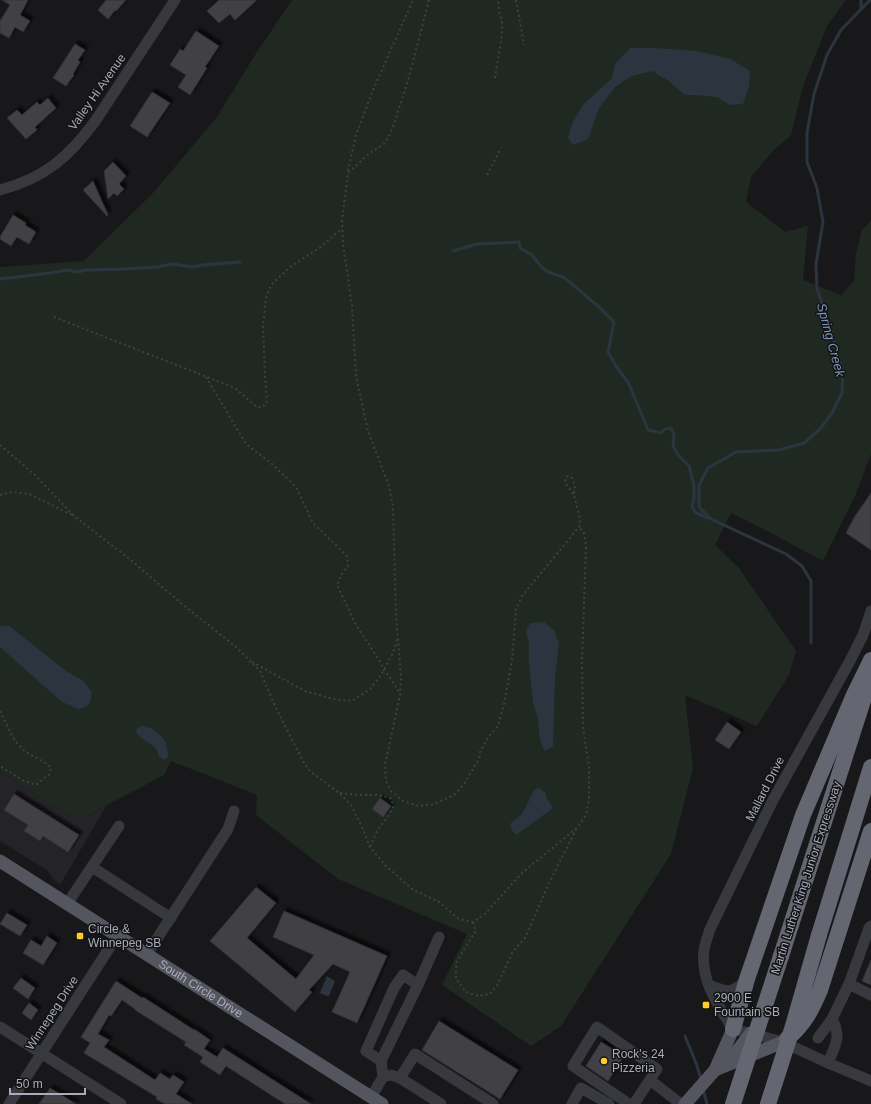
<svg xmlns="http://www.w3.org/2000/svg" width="871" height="1104" viewBox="0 0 871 1104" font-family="Helvetica,sans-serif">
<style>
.built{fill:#242327}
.green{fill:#1f2921}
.water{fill:#2c353f}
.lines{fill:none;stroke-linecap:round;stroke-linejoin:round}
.stream{stroke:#2c353f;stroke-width:3}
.building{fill:#3f4045;stroke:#323136;filter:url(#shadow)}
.path{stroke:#3e4047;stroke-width:2;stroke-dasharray:2 3;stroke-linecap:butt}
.minor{stroke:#38393f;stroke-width:11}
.major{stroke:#54555f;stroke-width:13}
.highway{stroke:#646671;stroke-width:16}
.highway-bridge{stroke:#646671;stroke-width:16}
.poi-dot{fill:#ffcb2b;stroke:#131315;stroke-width:1.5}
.labels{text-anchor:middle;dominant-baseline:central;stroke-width:3;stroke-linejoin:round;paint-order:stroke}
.street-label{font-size:12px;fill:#a9adbb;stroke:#131315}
.poi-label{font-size:12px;fill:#a9adbb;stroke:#131315;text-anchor:start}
.water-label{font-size:13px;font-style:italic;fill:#7d97b8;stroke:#131315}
</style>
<defs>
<filter id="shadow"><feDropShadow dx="3.5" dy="-3.5" stdDeviation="1" flood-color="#0009"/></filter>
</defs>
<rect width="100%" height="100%" fill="#18181a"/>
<!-- built -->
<polygon class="built" points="0,771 77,821 106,806 60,885 54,880 48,871 0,841"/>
<!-- green -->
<polygon class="green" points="292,0 846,0 827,26 803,86 791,135 772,152 751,177 746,202 785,232 808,226 803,280 841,295 854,281 856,253 862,230 871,221 871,454 855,496 823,561 769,532 731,513 715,545 739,568 796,651 789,675 757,726 685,695 693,768 671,854 561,1026 531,1046 442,985 467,934 338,879 256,815 257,795 171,761 164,775 77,821 0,771 0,267 84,261 153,193 217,117 255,55"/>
<!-- water -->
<g class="water">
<polygon points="630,48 654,48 697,51 730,59 750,71 749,86 743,104 730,105 717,97 695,95 685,95 669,81 652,71 632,76 616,86 599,108 588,139 573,145 568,138 572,124 583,105 612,78 615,64"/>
<polygon points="544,622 554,630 559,643 555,679 553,746 545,751 541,743 539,732 538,718 533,702 529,663 529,643 526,631 530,623"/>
<polygon points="0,626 9,626 66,671 82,680 92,692 90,702 86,707 79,709 62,702 0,647"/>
<path d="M141 726C150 726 163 734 166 744 167 748 168 753 168 757L164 760 159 756 155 747 144 740 137 734 136 729Z"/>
<polygon points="539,788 546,793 546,797 553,808 516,835 512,830 510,824 522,814 535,789"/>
<polygon points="327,976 335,981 329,996 327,996 320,993"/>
</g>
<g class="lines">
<!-- stream -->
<g class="stream">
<polyline points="861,10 861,0"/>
<polyline points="453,251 477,244 519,242 520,248 532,255 539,264 546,271 565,278 599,307 614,322 608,352 616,366 629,384 648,430 661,433 665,429 671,428 674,434 673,446 679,456 689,466 694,485 694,497 692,507 696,513 708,518"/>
<polyline points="0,279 51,273 67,270 77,272 87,270 125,269 158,267 172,264 193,267 203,265 240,262"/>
<polyline points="811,643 811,581 802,566 786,554 711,519 699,507 699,485 708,468 736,452 779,450 804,443 820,429 832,413 842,393 843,374 828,321 817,289 816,264 823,222 817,188 807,162 807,133 814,94 827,55 841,30 870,0"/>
<polyline points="685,1036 696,1063 701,1079"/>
<polyline points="703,1089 707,1104"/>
</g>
</g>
<!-- building -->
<g class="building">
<polygon points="2,0 28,0 20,15 30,21 23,32 15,27 9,38 0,33 0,21 10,5"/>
<polygon points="106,0 126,0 116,11 115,10 108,19 98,10"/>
<polygon points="219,0 257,0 235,20 230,14 219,23 207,11"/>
<polygon points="196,31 219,46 205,67 207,68 190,95 178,87 186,75 170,65 180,49 183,51"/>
<polygon points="75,44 85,50 78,60 80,62 73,74 74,75 66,86 53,78"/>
<polygon points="152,92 170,103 147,137 130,126"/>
<polygon points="48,98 56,108 35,127 37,130 26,139 7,118 17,110 22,115 37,102 40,105"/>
<polygon points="113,162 126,176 119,184 124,189 117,196 114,193 108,199 104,171"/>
<polygon points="93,181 108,215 107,216 83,190"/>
<polygon points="13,215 26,223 25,225 36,232 29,244 17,237 11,246 0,239 0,237"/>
<polygon points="871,493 871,550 846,533 855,516"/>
<polygon points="727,722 741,732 729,749 715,740"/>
<polygon points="14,794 79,835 68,852 43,836 40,841 24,831 28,825 4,810"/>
<polygon points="380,798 391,806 383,817 372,809"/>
<polygon points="256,887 276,903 247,938 296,979 314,955 273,937 284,911 387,956 357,1023 332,1012 350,972 333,964 309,990 312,992 295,1012 210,941"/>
<polygon points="7,913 27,925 20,936 0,924"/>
<polygon points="47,936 57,943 43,965 23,953 31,940 41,946"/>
<polygon points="871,960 871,985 862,981"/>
<polygon points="21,978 35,988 28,999 13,988"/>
<polygon points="116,981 142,998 143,997 194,1030 194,1029 210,1040 204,1049 217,1057 223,1048 311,1104 285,1104 226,1066 220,1075 200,1062 203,1057 184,1045 186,1042 135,1010 135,1009 122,1000 111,1016 109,1015 98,1034 109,1040 104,1047 155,1080 160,1073 170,1079 173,1075 184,1082 176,1094 192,1104 165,1104 156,1099 157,1097 84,1053 90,1043 81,1037"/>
<polygon points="29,1003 38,1010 31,1020 22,1013"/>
<polygon points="439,1021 518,1070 500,1099 422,1050"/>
<polygon points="601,1042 624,1056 608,1081 586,1066"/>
<polygon points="50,1088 76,1104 39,1104"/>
</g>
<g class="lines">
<!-- path -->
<g class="path">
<polyline points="429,0 409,77 395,121 389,136 384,144 370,153 348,173 342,221 343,244 352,306 356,376 368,431 389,486 393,507 396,616 401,677 400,695 385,765 386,781 391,791 403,801 419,806 434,804 454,795 464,784 479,759 480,752 488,737 498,726 504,704 512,660 516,609 522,596 579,527 580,519 574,495 575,486 572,478 568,476 565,479 566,484 574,495"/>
<polyline points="516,0 524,45"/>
<polyline points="495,78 502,35 502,22 499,10 498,0"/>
<polyline points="348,171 356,135 373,90 413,0"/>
<polyline points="487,175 501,148"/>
<polyline points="54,317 235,388 257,407 263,407 267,401 265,376 263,326 266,298 271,285 290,267 321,247 342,228"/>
<polyline points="206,377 246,444 272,464 296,487 313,523 347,556 348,566 341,575 337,585 356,625 379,660 384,670 392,680 400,694"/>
<polyline points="0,445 35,475 74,516 132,561 182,604 236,647 260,671 275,706 304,763 310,771 339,793 351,805 362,827 370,847 386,866 412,889 439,902 459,919 473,922 485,914 522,873 578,827 586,815 589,798 589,766 583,728 582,663 586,546 584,533 579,527"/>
<polyline points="0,495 12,492 29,494 72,515"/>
<polyline points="252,662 305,691 333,699 352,701 370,689 381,675 393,653 397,639"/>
<path d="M0 711C7 725 13 742 25 751 34 758 44 760 51 768L49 775 44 778 36 785 24 781 0 766"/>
<path d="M340 793C348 794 356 795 363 795 375 795 380 794 392 799L393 808 386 819 378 829 370 847"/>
<polyline points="473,922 476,931 466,946 456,963 456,979 466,992 478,996 490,994 498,984 513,951 525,938 549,883 577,828"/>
</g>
<!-- minor -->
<g class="minor">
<path d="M0 190C45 178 69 157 96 120L175 0"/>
<path d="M871 611 863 635 851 659 773 800 710 929C708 936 705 943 704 950 700 980 718 1005 733 1029L783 1042 828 1063 871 1081"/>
<polyline points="92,867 171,918"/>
<polyline points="67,904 119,826"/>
<polyline points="147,954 228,829 234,811"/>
<polyline points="849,984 871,995"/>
<path d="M709 985C729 993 730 994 747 980"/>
<polyline points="0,1027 121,1104"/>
<polyline points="818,1038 832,1019 849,984 869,928 871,926"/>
<polyline points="381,1061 418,985 439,937"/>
<path d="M828 1063C835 1046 842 1037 832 1019"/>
<polyline points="383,1077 391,1075 400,1078 415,1054 493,1104"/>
<polyline points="400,1078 441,1104"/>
<polyline points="650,1080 681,1104"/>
<polyline points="371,1097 383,1077 381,1061 366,1051 394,988 403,975 418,985"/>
<polyline points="9,1104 117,936"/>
<polyline points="572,1104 581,1088 609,1104"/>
<polyline points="629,1104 573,1066 597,1027 657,1069 634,1104"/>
</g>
<!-- major -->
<g class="major">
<path id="s1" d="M0 861 382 1104"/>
<polyline points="727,1064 751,1033"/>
<polyline points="715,1070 783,1042"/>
<polyline points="685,1104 715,1070 733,1029"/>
</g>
<!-- highway -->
<g class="highway">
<polyline points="819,935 871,767"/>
<polyline points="781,956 868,685"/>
<polyline points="733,1029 747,979 803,815 853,697 871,660"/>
<path d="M787 1039C805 1023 811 1011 820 990L871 831"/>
</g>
<!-- highway-bridge -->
<g class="highway-bridge">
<polyline points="733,1104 781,956"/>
<polyline points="768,1104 793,1026 819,935"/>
</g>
</g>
<!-- markers -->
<g class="poi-dot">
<rect x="76" y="932" width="8" height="8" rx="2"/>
<rect x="702" y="1001" width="8" height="8" rx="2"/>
<circle cx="604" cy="1061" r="4"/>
</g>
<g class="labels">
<!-- street labels -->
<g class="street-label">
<text transform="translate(97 92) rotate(-55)">Valley Hi Avenue</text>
<text transform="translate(765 789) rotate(-63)">Mallard Drive</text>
<text transform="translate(806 878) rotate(-72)">Martin Luther King Junior Expressway</text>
<text stroke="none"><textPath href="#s1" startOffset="238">South Circle Drive</textPath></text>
<text transform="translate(52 1013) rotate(-57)">Winnepeg Drive</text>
</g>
<!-- poi labels -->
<g class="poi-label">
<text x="88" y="929">Circle &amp;<tspan x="88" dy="14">Winnepeg SB</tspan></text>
<text x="714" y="998">2900 E<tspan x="714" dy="14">Fountain SB</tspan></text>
<text x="612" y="1054">Rock's 24<tspan x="612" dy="14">Pizzeria</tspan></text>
</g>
<!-- water labels -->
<g class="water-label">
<text transform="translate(831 340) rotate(75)">Spring Creek</text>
</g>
</g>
<!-- scale -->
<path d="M10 1088v6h75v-6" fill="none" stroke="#a9adbb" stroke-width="2"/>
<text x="16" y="1088" font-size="12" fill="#a9adbb" stroke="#131315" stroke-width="3" paint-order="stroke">50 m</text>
</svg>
